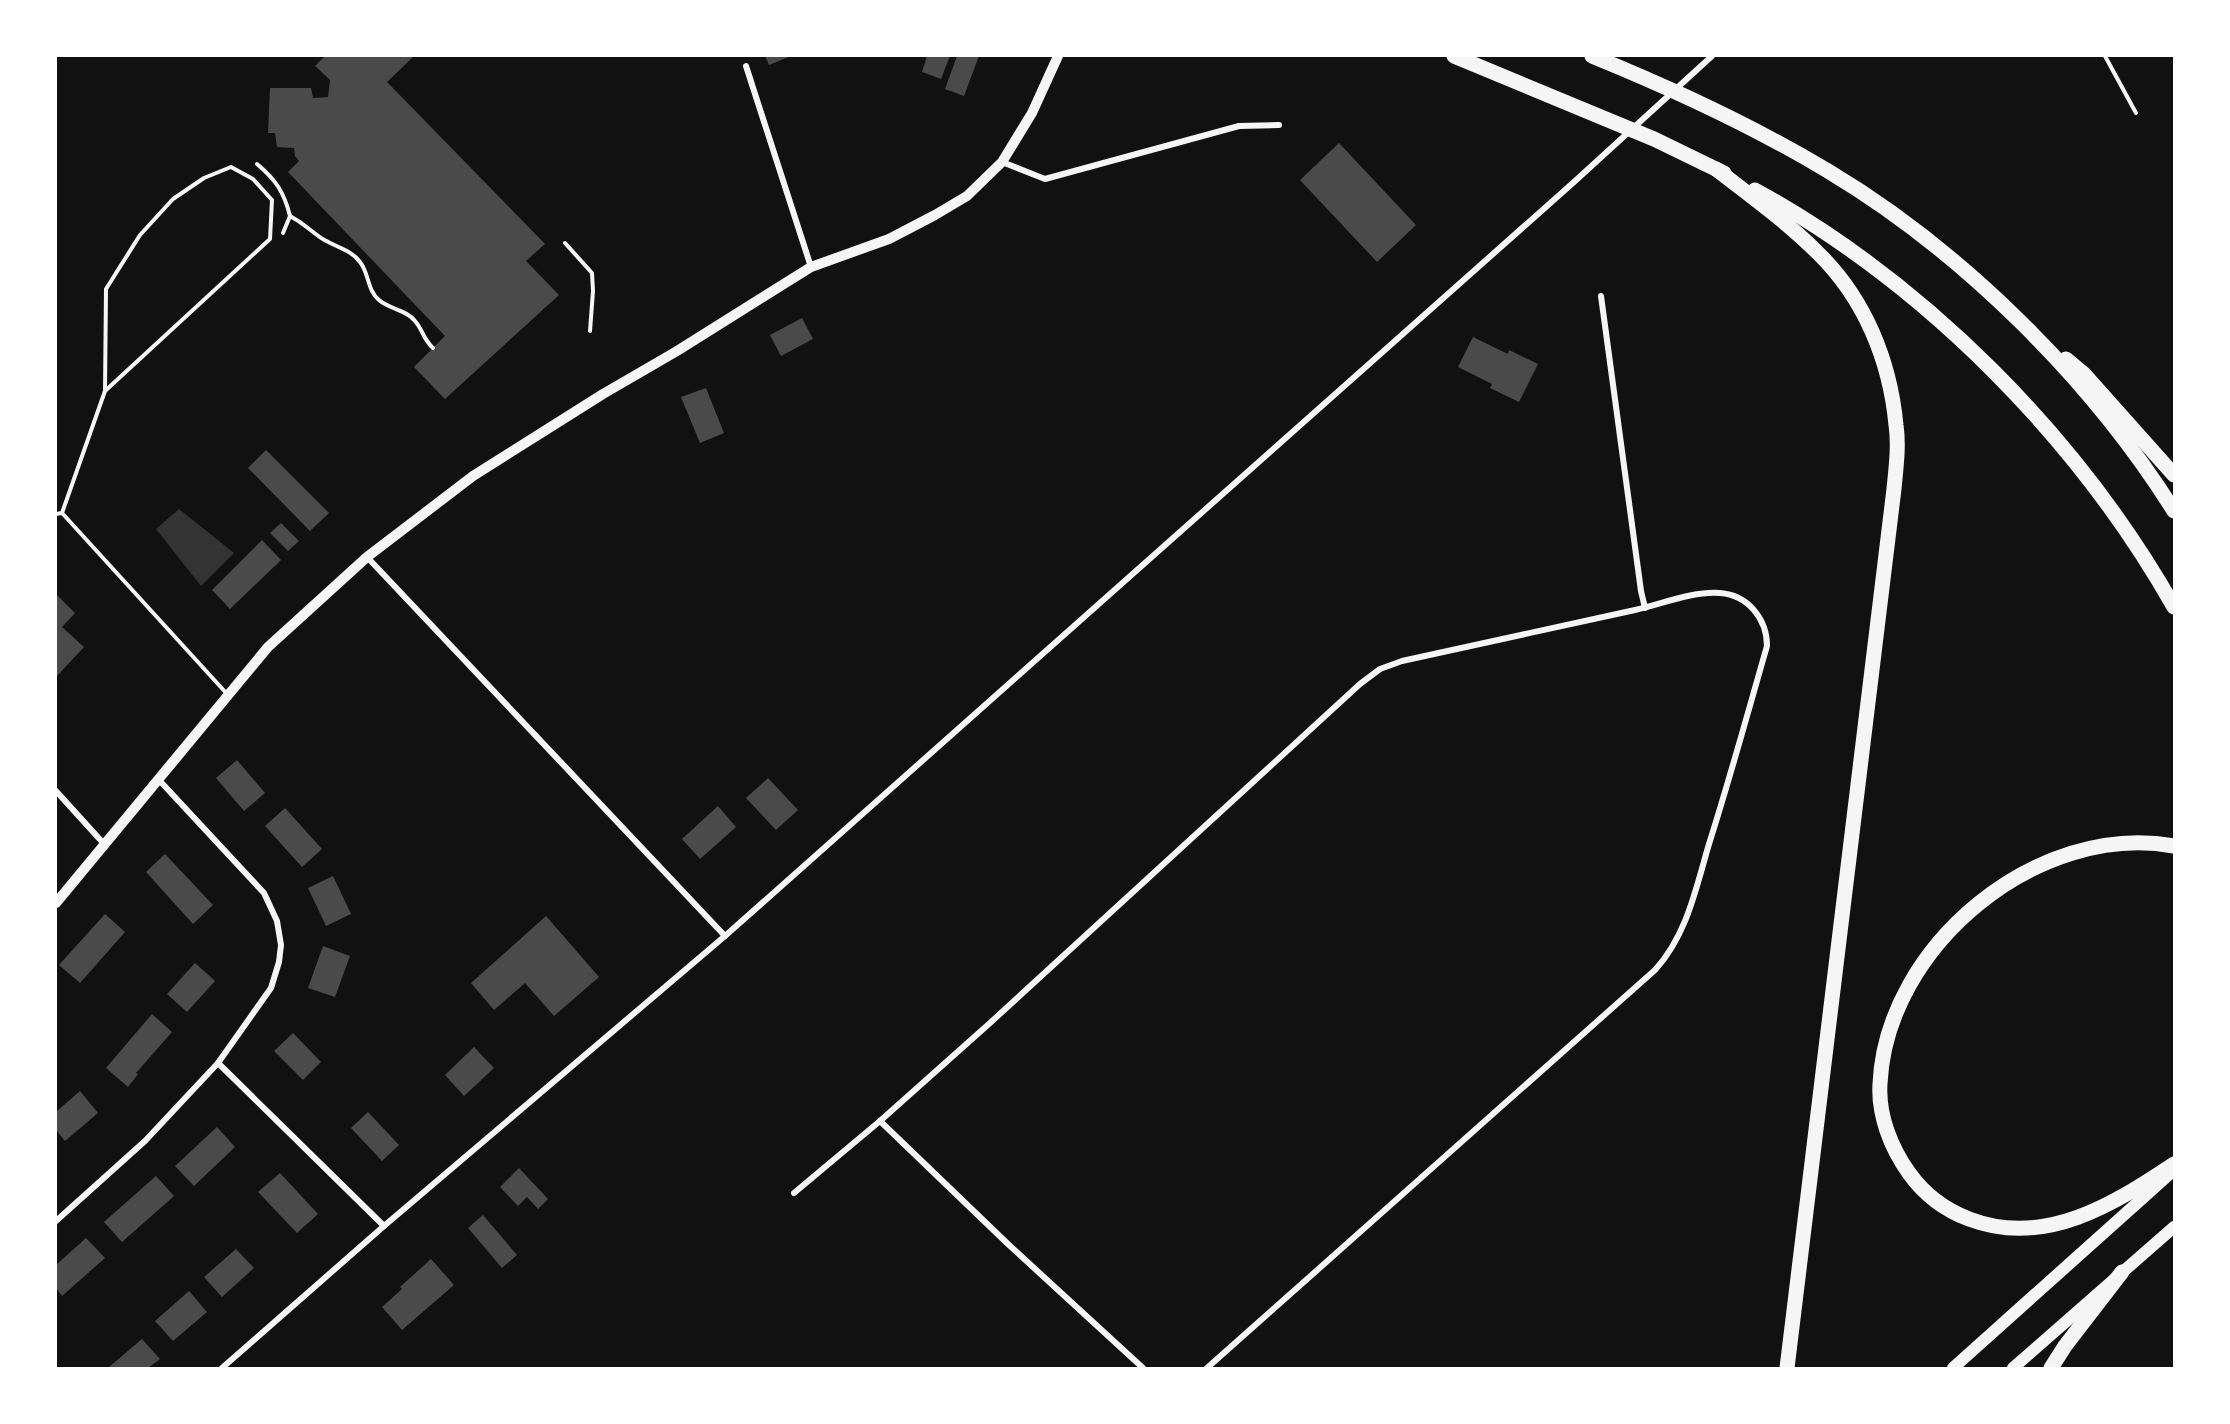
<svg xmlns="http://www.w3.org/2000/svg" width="2230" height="1424" viewBox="0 0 2230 1424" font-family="'Roboto Condensed',sans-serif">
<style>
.water{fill:#333}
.building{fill:#4a4a4a}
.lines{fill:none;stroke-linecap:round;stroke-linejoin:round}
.path{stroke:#f5f5f5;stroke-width:4}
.service{stroke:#f5f5f5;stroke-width:4}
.minor{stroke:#f5f5f5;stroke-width:6}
.tertiary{stroke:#f5f5f5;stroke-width:10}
.secondary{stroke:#f5f5f5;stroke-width:12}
.motorway{stroke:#f5f5f5;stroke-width:15}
</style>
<rect width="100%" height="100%" fill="#111"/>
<!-- water -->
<polygon class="water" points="179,509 234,553 201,586 156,529"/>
<!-- building -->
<g class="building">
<polygon points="325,56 414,56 387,82 545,244 526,261 559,295 445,399 414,367 445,336 288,172 299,161 295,156 294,148 277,147 275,133 268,133 270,88 311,88 313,98 328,97 330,80 315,66"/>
<polygon points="765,56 791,56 769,65"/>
<polygon points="927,56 950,56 941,79 922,72"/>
<polygon points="957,56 979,56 964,96 945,89"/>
<polygon points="1339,143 1416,225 1377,262 1300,180"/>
<polygon points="802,318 813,339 781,356 770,335"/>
<polygon points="1473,337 1508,354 1509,350 1538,364 1519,402 1490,388 1492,384 1458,367"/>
<polygon points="706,388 724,433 700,443 681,397"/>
<polygon points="266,450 329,513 310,531 248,468"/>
<polygon points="281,523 299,541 288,551 270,533"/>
<polygon points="262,540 281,560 230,609 212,590"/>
<polygon points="56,594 75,613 62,627 84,647 56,677"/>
<polygon points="237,760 265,793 244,811 216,778"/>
<polygon points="768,778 798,810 776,830 746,798"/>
<polygon points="718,806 736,827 700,859 682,839"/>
<polygon points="285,808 322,849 302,867 265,826"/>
<polygon points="165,854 213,905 193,924 146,872"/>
<polygon points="333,876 351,914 326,926 308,888"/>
<polygon points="105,914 125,932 80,983 59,965"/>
<polygon points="546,916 599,977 554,1016 525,983 494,1010 471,983"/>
<polygon points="323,946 350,956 335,997 308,988"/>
<polygon points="195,963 215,981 187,1012 167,994"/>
<polygon points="152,1014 172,1032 136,1073 138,1074 128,1087 106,1068"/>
<polygon points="293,1033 321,1062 303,1080 274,1051"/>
<polygon points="474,1047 494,1068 464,1096 445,1075"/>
<polygon points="80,1091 98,1113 65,1141 56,1130 56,1112"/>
<polygon points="368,1112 399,1145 382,1161 351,1128"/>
<polygon points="217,1127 235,1147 194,1186 175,1166"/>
<polygon points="519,1168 548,1199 538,1209 527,1197 518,1206 500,1187"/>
<polygon points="280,1173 318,1214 297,1233 258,1192"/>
<polygon points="156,1176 174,1196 122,1242 104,1222"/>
<polygon points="483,1215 517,1255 502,1268 468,1228"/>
<polygon points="86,1238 105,1258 62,1296 56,1288 56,1265"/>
<polygon points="236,1249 254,1268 222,1297 204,1277"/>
<polygon points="431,1259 454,1285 402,1330 382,1307 402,1289 400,1287"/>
<polygon points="189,1291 207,1312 173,1341 155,1321"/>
<polygon points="142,1339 160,1359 148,1368 111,1368 109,1367"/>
</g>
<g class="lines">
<!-- path -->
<g class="path">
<path d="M257 164C276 180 284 192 290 216"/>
<path d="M283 233 290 216C303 223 306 227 317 235 330 246 350 248 360 262 369 273 367 290 379 300 389 309 407 310 415 321 423 330 423 339 433 348"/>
</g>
<!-- service -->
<g class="service">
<polyline points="2105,56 2136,113"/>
<polyline points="565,243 592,273 593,291 590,331"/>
<polyline points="105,391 106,289 140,235 173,199 204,178 231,167 253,179 272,200 270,239 105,391 62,513 228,695"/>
<polyline points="56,514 62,513"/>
</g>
<!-- minor -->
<g class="minor">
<polyline points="746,66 811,267"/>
<polyline points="1002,162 1045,179 1239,126 1279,125"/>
<polyline points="1601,296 1641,591 1645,608"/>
<polyline points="367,557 725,936"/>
<polyline points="56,791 105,845"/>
<polyline points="218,1063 384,1226"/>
<polyline points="880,1121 1009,1245 1143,1368"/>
<path d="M794 1193 880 1121 990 1023 1360 684 1380 669 1402 661C1480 644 1557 627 1635 610 1662 604 1692 591 1720 593 1748 595 1767 619 1767 646 1748 712 1730 778 1709 844 1696 888 1687 935 1655 970L1207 1368"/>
<polyline points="56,1221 145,1141 218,1063 271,988 279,962 281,945 277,921 264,893 159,780"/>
<polyline points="222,1368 384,1226 725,936 1574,182 1712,56"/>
</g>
<!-- tertiary -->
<polyline class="tertiary" points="56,903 268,647 367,557 473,476 603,394 677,351 811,267 889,239 935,215 967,196 1002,162 1032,113 1058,56"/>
<!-- secondary -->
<g class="secondary">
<polyline points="1953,1368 2174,1170"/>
<polyline points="2013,1368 2174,1227"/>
</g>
<!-- motorway -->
<g class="motorway">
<polyline points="1454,56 1654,139 1724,173"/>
<path d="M1592 56C1673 89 1753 126 1828 171 1962 251 2091 379 2174 511"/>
<path d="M1716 169C1751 196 1787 222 1818 253 1865 299 1890 361 1896 425 1899 446 1896 468 1894 489L1787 1368"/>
<path d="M1755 190C1926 284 2078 438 2174 607"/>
<polyline points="2066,359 2084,374 2174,475"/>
<path d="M2174 846C2038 821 1886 946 1880 1084 1878 1115 1891 1148 1909 1173 1924 1194 1945 1210 1969 1219 2045 1248 2114 1204 2174 1164"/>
<polyline points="2051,1368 2065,1346 2122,1272"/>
</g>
</g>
<!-- border -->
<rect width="2230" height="1424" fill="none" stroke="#ffffff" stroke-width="114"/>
</svg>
